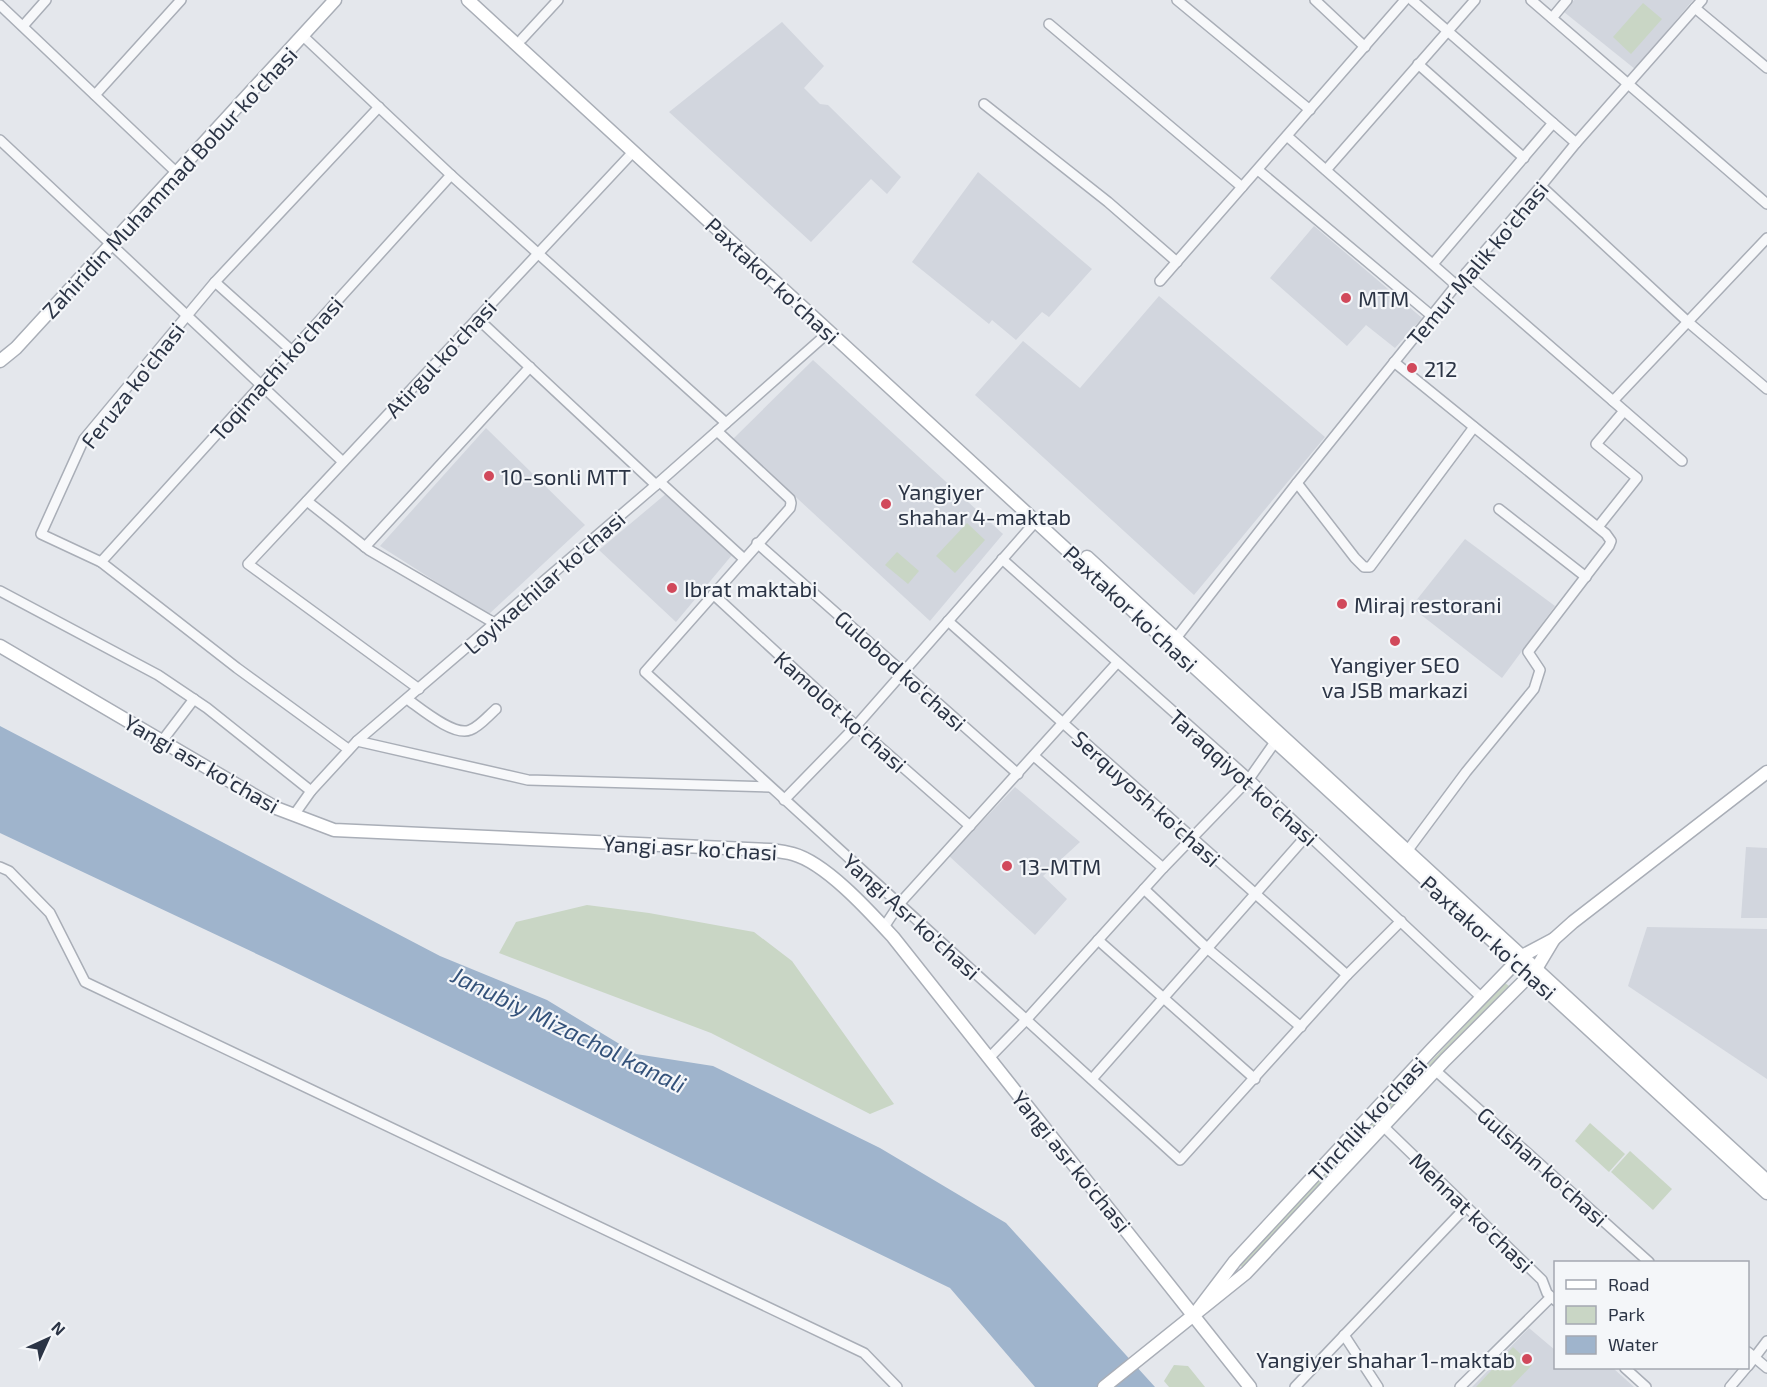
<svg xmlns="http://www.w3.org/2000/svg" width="1767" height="1387" viewBox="0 0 1767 1387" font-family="'Exo 2',sans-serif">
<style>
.built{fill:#d2d6de}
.green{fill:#c9d6c5}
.water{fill:#9fb4cc}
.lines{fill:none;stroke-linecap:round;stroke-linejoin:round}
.street-casing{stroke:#a9aeb7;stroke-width:12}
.secondary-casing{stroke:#a9aeb7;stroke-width:15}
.street{stroke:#f7f8fa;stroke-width:9}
.secondary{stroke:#fff;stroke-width:12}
.poi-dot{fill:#d1495b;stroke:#f4f6f9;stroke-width:2}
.labels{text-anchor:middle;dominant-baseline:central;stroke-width:4.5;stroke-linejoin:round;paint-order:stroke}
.street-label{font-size:22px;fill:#2b3445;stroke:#f4f6f9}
.poi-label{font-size:22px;fill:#2b3445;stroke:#f4f6f9;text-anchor:start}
.water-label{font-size:24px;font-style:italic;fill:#34527a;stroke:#f4f6f9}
</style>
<rect width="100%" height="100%" fill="#e4e7ec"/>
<!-- built -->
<g class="built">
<polygon points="1574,0 1693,0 1635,69 1564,12"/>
<polygon points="782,22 824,66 804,88 820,104 828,105 901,177 887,194 871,179 811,242 669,112"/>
<polygon points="978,172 1092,269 1049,317 1042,312 1016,340 992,320 989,324 912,262"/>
<polygon points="1314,226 1422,318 1395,348 1366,325 1347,346 1270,278"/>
<polygon points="1159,296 1325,437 1194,595 975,395 1023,341 1080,388"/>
<polygon points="813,360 1003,534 930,621 733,439"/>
<polygon points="486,428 585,525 488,615 380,546"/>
<polygon points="667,493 732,555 676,622 599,550"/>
<polygon points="1465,539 1555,606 1502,678 1411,607"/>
<polygon points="1015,787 1080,842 1043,876 1067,899 1035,935 949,856"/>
<polygon points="1746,847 1767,848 1767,918 1741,918"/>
<polygon points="1647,927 1767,929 1767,1079 1628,986"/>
<polygon points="1529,1328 1555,1350 1556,1368 1613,1368 1634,1387 1472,1387"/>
</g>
<!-- green -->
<g class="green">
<polygon points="1643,3 1662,19 1631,54 1613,37"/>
<polygon points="967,523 985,540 955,573 936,556"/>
<polygon points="897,552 919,571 908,584 885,565"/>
<polygon points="587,905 649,913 754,932 792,961 894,1104 870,1114 711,1033 499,953 516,922"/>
<polygon points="1505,983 1509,986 1244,1268 1239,1265"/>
<polygon points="1590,1123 1625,1154 1609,1172 1575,1141"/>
<polygon points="1630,1151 1672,1189 1653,1210 1611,1172"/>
<polygon points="1513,1347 1532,1365 1511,1387 1476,1387"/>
<polygon points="1174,1365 1188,1366 1205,1387 1169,1387 1164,1381"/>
</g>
<!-- water -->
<polygon class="water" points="0,726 440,956 547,1000 636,1054 713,1066 880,1148 1006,1223 1155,1387 1035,1387 950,1288 276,963 0,833"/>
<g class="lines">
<defs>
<g id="street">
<polyline points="1177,0 1310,110"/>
<polyline points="1315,0 1365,47"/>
<polyline points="1412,0 1576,143"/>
<polyline points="1531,0 1767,204"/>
<polyline points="0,5 177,173"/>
<polyline points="1695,8 1767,68"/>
<polyline points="1552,18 1567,0"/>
<polyline points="1049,24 1242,187"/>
<polyline points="23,26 46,0"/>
<polyline points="303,36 451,175 726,423"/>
<polyline points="522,39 558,0"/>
<polyline points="1418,64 1524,158"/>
<polyline points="95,95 181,0"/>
<polyline points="984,104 1108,202 1177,262"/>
<polyline points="1287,136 1456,285"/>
<polyline points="0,140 343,462"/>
<polyline points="1258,170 1432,316"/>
<polyline points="1326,170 1475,0"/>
<polyline points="1541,186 1688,322 1767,389"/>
<polyline points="1433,264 1553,123"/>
<polyline points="1466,273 1682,461"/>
<polyline points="1160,281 1405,0"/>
<polyline points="215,282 291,350"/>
<polyline points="477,318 656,485"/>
<polyline points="1394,362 1606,534 1611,541 1609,546 1528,652 1540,670 1534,689 1466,772 1408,850"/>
<polyline points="1613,401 1767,238"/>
<polyline points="717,431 790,499 791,503 790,508 645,672 1180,1160 1347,975 1401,921"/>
<polyline points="660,482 743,558"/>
<polyline points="1297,483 1355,558 1364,567 1370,567 1474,427"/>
<polyline points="307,501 369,550 496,624"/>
<polyline points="1499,509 1586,577"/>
<polyline points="1598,527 1637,478 1596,444 1624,411"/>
<polyline points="757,543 1018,774"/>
<polyline points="365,547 530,367"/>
<polyline points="1002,559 1249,779 1482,998"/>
<polyline points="101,562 451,175"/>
<polyline points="0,591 158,675 207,708 311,791"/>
<polyline points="713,594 856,726 970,826"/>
<polyline points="948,621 1347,975"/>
<polyline points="1173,642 1297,483 1466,273 1541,186 1576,143 1702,0"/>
<polyline points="419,689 248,564 633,152"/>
<path d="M407 699C420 708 454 737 470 730 479 727 488 716 496 709"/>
<polyline points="162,741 194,699"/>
<polyline points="357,741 528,780 770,787"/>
<polyline points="348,749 237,668 101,562 41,534 84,439 215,282 379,107"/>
<polyline points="1034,756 1163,868"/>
<polyline points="784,800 856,726 1036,521"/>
<polyline points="294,815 311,791 357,741 656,485 829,332"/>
<polyline points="0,867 9,871 50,913 85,982 864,1353 897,1387"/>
<polyline points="1144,889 1208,949 1301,1027"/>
<polyline points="884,927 900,903 1117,663"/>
<polyline points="1098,940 1255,1079"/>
<polyline points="989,1058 1026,1020 1163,868 1249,779 1275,742"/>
<polyline points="1436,1071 1649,1262"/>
<polyline points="1092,1079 1308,834"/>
<polyline points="1383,1126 1542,1280 1547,1293 1556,1301"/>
<polyline points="1344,1335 1378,1387"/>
<polyline points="1748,1352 1767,1368"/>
<polyline points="1748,1366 1767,1341"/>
<polyline points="1625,1368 1646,1387"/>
<polyline points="1295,1387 1466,1207"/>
<polyline points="1460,1387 1551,1297"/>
<polyline points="1730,1387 1746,1368"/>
</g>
<g id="secondary">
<polyline points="468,0 1767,1193"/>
<polyline points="0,361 16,348 335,0"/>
<polyline points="1087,557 1767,1181"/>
<path d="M0 646 276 808 334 830 770 850C778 851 786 852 793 854 826 863 870 912 893 937L1250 1387"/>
<polyline points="1194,1315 1235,1261 1432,1049 1522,956 1554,939 1573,922 1767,772"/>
<polyline points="1104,1387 1246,1273 1445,1060 1536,969 1554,939"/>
</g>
</defs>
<!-- street casing -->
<use href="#street" class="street-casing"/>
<!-- secondary casing -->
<use href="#secondary" class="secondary-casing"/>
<!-- street -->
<use href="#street" class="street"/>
<!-- secondary -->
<use href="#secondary" class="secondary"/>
</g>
<!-- markers -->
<g class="poi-dot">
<circle cx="1346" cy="298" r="6"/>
<circle cx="1412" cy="368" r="6"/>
<circle cx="489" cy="476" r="6"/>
<circle cx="886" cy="504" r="6"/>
<circle cx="672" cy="588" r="6"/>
<circle cx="1342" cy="604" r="6"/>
<circle cx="1395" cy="641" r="6"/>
<circle cx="1007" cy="866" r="6"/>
<circle cx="1527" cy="1359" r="6"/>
</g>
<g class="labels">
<!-- street labels -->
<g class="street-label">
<text transform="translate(169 182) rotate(-47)">Zahiridin Muhammad Bobur ko'chasi</text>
<text transform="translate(1477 263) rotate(-50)">Temur Malik ko'chasi</text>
<text transform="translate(773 280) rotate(43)">Paxtakor ko'chasi</text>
<text transform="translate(440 358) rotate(-47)">Atirgul ko'chasi</text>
<text transform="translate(276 368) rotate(-48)">Toqimachi ko'chasi</text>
<text transform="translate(132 385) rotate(-52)">Feruza ko'chasi</text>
<text transform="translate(544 582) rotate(-41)">Loyixachilar ko'chasi</text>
<text transform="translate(1131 608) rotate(43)">Paxtakor ko'chasi</text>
<text transform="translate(901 670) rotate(42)">Gulobod ko'chasi</text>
<text transform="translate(841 711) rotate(42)">Kamolot ko'chasi</text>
<text transform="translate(202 763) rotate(30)">Yangi asr ko'chasi</text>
<text transform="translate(1244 777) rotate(42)">Taraqqiyot ko'chasi</text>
<text transform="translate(1147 798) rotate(42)">Serquyosh ko'chasi</text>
<text transform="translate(690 847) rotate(3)">Yangi asr ko'chasi</text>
<text transform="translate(912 916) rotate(42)">Yangi Asr ko'chasi</text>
<text transform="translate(1489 937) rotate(42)">Paxtakor ko'chasi</text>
<text transform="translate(1367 1119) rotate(-47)">Tinchlik ko'chasi</text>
<text transform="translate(1072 1161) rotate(51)">Yangi asr ko'chasi</text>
<text transform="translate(1543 1166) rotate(42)">Gulshan ko'chasi</text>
<text transform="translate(1472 1212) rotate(44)">Mehnat ko'chasi</text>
</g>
<!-- poi labels -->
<g class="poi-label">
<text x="1358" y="298">MTM</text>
<text x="1424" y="368">212</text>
<text x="501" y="476">10-sonli MTT</text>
<text x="898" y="491">Yangiyer<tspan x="898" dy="25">shahar 4-maktab</tspan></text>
<text x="684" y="588">Ibrat maktabi</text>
<text x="1354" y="604">Miraj restorani</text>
<text x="1395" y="664" text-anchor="middle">Yangiyer SEO<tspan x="1395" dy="25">va JSB markazi</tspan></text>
<text x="1019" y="866">13-MTM</text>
<text x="1515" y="1359" text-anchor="end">Yangiyer shahar 1-maktab</text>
</g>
<!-- water labels -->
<g class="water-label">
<text transform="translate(569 1029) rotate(26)">Janubiy Mizachol kanali</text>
</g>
</g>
<!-- legend -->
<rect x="1554" y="1261" width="195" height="108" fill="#f4f6f9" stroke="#a4a8b1" stroke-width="1.5"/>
<rect x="1566" y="1280" width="30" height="9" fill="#ffffff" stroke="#a4a8b1" stroke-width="1.5"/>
<text x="1608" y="1291" font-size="18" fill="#2b3445">Road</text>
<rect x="1566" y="1306" width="30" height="18" fill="#c9d6c5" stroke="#a4a8b1" stroke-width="1.5"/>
<text x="1608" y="1321" font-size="18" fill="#2b3445">Park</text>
<rect x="1566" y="1336" width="30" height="18" fill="#9fb4cc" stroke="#a4a8b1" stroke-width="1.5"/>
<text x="1608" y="1351" font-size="18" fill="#2b3445">Water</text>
<!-- north arrow -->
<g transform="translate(48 1339) rotate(45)" stroke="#f4f6f9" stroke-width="4.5" paint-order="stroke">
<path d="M0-4.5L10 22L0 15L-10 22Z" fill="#2b3445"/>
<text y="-9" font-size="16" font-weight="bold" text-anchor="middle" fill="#2b3445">N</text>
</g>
</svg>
